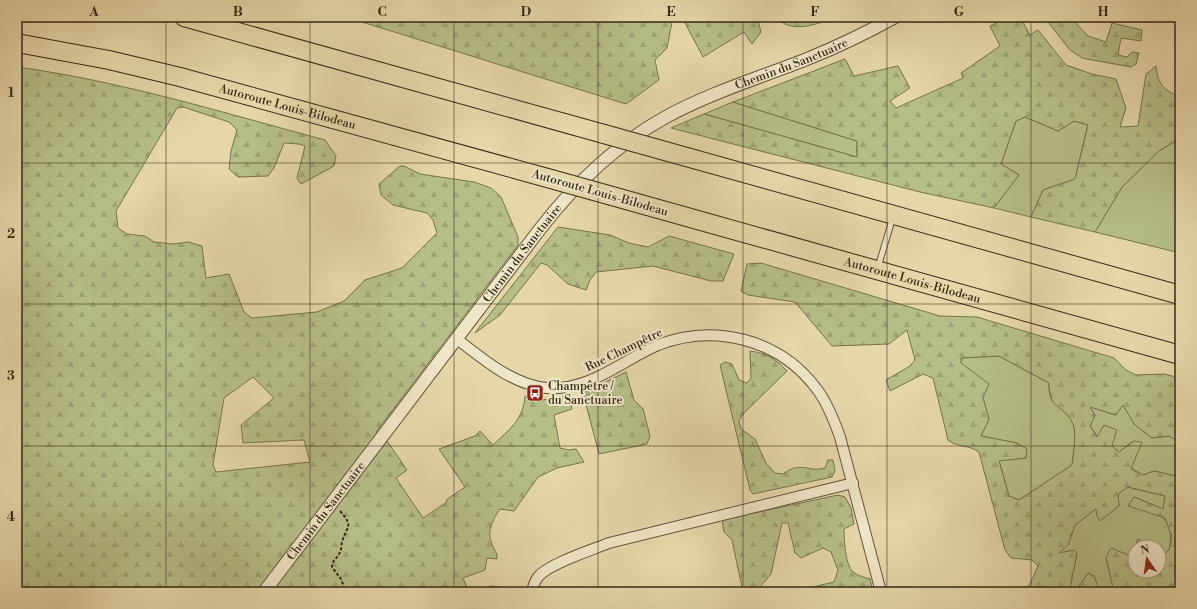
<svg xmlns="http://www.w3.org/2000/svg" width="1197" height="609" viewBox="0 0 1197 609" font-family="'Libre Bodoni',serif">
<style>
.green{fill:#b6be87;stroke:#76744f}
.forest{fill:url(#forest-firs);stroke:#76744f;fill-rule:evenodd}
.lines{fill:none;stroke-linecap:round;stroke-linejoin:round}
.service-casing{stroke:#63543c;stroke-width:7}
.minor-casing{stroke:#63543c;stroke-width:12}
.tertiary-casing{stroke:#63543c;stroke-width:14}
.motorway-casing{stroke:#372917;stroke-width:20}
.path{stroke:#372917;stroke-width:2;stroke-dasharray:3 2;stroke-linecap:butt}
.service{stroke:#efe5c7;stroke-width:5}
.minor{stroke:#efe5c7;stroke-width:10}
.tertiary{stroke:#efe5c7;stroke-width:12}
.motorway{stroke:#e6d7a9;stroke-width:18}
.motorway-bridge-casing{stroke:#372917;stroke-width:20;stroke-linecap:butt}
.motorway-bridge{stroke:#e6d7a9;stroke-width:18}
.grid{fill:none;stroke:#372917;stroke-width:1;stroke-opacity:0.55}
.labels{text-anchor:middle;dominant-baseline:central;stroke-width:4;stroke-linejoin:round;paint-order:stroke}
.street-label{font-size:12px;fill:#372917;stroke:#efe5c7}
.poi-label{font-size:12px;fill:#372917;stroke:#efe5c7;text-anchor:start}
.neatline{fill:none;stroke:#372917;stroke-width:1.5}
.grid-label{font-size:13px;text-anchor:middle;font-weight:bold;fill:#372917}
</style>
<defs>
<pattern id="forest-firs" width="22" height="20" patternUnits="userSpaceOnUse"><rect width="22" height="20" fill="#b6be87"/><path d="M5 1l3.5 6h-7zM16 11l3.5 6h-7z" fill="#9da374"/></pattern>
</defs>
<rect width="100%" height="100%" fill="#e6d7a9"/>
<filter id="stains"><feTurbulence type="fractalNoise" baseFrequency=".005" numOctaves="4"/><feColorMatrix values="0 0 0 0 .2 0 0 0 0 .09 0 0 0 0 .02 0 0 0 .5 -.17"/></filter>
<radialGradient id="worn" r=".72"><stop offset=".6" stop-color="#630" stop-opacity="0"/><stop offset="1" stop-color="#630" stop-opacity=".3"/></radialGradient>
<!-- green -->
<g class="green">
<polygon points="733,102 857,141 857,157 704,114"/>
<polygon points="1025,117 1058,131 1074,121 1088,124 1075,179 1043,190 1031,217 994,208 1019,175 1001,164 1016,121"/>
<polygon points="1180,138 1180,253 1095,232 1122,187 1159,151"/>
<path d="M999 356 1049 383C1048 410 1064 404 1073 424 1077 432 1073 456 1072 465L1019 500 1009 496 999 460 1026 458 1017 443 981 436 989 419 983 398 961 363V358Z"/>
<polygon points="1123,405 1134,424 1152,438 1169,436 1180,442 1180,477 1154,471 1143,475 1131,468 1133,441 1119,452 1098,437 1090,426 1095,415 1089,406 1115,415"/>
<path d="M1127 487 1165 496 1163 509 1134 497C1157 512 1176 518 1169 550L1164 554 1159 551V547H1151L1138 539 1131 556 1106 558 1114 592H1100L1094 576 1088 573 1075 592H1069L1077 554 1058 553 1068 545 1075 525 1097 508 1100 520 1119 506 1118 494Z"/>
</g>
<!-- forest -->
<g class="forest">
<polygon points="346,17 673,17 667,48 655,60 659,80 626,104"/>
<polygon points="682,17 757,17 761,32 752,44 744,32 703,57"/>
<path d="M776 17H834C817 25 790 34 776 17Z"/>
<path d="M998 17H1020L1030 35 1038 30 1066 65 1092 74 1116 79 1126 108 1120 127 1138 126 1146 74 1156 66C1158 84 1163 90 1180 97V138L1159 151 1122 187 1095 232 1031 217 1043 190 1075 179 1088 125 1074 121 1058 131 1025 117 1016 121 1001 164 1019 175 994 208 920 192 671 128 704 114 857 157V141L733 102 845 59 854 76 898 66 910 88 890 101 896 108 963 78 961 73 1000 46 990 26 1000 21Z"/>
<polygon points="1044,17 1070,17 1088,36 1106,42 1112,23 1142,30 1141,41 1121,38 1118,55 1127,57 1132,52 1139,53 1136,64 1131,67 1082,58 1070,50"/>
<path d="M17 67C121 81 224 113 325 140L336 156 334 166 301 184 297 178 305 146 299 144 284 143 274 168 268 176 238 177 229 169 231 151 237 130 229 122 183 107 177 108 116 211 118 228 127 234 145 236 154 242 173 244 188 242 202 246 206 278 229 274 244 312 252 318 317 312 344 301 365 280 402 268 437 233 433 220 427 213 393 205 381 195 379 184 400 166H404L420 174 474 182 491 188 501 197 518 237V245L376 432 387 441 407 470 396 478 423 518 447 502 446 500 465 487 439 449 475 436 480 431 493 445C510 429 523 420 525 396L541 400 569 396 572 409 554 415 560 448 569 450 576 449 584 462 557 468 538 477 514 511 500 509C493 519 486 532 492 544 494 550 498 553 497 559L487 558 485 570 463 578 469 592H17ZM253 377 274 398 241 425 243 443 304 440 310 462 216 472 213 465 224 398Z"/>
<polygon points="558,227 610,235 629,243 648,247 669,236 734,254 723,281 711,281 653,266 596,272 590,280 586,290 568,284 547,265 541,263 500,315 475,333"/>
<path d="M761 263 940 316 977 317 1114 358 1126 370 1136 375 1164 374 1180 378V442L1169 436 1152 438 1134 424 1123 405 1116 415 1090 407 1095 415 1090 426 1097 437 1104 425 1117 430 1112 446 1119 452 1134 441 1142 442 1131 469 1143 475 1154 471 1180 477V592H1114L1106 557 1111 548 1131 556 1138 539 1151 547H1135V571H1159V551L1164 554 1169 550 1172 537 1165 518 1128 506 1134 497 1163 509 1165 496 1128 487 1118 494 1119 506 1100 521 1097 516 1096 509 1075 525 1068 545 1059 553 1074 550 1077 554 1069 592H1014V589L1029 586 1038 566 1032 560 1011 558 1005 550 979 452C967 444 958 448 948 440L933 378 923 374 890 391 886 380 910 366 915 360 907 330 889 344 832 346 795 302 748 295 741 291 747 264ZM999 356 1049 383C1049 412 1064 403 1073 424 1077 432 1073 456 1072 465L1019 500 1009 496 999 461 1026 458 1027 449 1017 443 981 436 989 419 983 398 989 384 961 363V358Z"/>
<path d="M750 351C766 353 776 359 787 371L743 414 739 421 741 429 755 439 766 463 775 473 783 474C802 460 808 473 825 468L828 460H833L835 471 832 477 753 494 750 490 720 365 725 362 732 364 739 380 747 383 751 378Z"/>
<polygon points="626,372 634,400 643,409 650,436 647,444 599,454 583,393"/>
<path d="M838 495 845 497 851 508 854 524 844 529C844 539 845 565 853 572 858 576 864 577 870 579L873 592H792L834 582 838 570 831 552 823 548 801 558 795 553 788 523H782L771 574 756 592H743L732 540 724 532 722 520Z"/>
<polygon points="1088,573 1094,576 1100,592 1075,592"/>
<polygon points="490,586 500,587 510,592 475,592"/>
</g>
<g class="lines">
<defs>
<polyline id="service" points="878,267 893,217"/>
<g id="minor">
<path d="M457 339C483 359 513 385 547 388 590 391 621 361 658 345 714 323 779 339 816 388 827 402 834 420 840 437L881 592"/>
<path d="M532 592C533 587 534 582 538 577 548 564 592 550 609 543L853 483"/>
</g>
<g id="tertiary">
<path id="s1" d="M264 592 540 229C575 184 614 146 664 118 709 93 759 78 807 59 837 47 866 33 895 17"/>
</g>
<g id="motorway">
<polyline points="184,17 604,134"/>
<path id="s2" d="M17 43 109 60 180 77 551 179"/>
<polyline points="665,151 1180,295"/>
<path id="s3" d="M612 196 1180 355"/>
</g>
</defs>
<!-- service casing -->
<use href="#service" class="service-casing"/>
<!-- minor casing -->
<use href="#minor" class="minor-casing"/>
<!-- tertiary casing -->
<use href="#tertiary" class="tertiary-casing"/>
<!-- motorway casing -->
<use href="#motorway" class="motorway-casing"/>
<!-- path -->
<path class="path" d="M340 511C354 527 347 525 342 542 341 546 342 550 339 554 336 560 332 560 332 567L341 579 346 592"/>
<!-- service -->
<use href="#service" class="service"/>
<!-- minor -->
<use href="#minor" class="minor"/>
<!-- tertiary -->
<use href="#tertiary" class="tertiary"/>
<!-- motorway -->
<use href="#motorway" class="motorway"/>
<defs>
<g id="motorway-bridge">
<polyline points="604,134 665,151"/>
<polyline points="551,179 612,196"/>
</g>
</defs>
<!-- motorway-bridge casing -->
<use href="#motorway-bridge" class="motorway-bridge-casing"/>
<!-- motorway-bridge -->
<use href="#motorway-bridge" class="motorway-bridge"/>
</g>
<!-- grid -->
<path class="grid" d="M166 17V592M310 17V592M454 17V592M598 17V592M743 17V592M887 17V592M1031 17V592M17 163H1180M17 304H1180M17 446H1180"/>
<!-- icons -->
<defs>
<symbol id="bus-square" viewBox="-11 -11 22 22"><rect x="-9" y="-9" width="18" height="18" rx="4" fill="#8f2418" stroke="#efe5c7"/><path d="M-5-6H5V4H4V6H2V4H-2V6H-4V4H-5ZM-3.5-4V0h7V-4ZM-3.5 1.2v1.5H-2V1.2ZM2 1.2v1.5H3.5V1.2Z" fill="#fff"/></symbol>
</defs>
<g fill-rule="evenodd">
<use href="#bus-square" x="525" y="383" width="20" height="20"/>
</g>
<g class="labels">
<!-- street labels -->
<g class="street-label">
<text stroke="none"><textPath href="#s1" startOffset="762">Chemin du Sanctuaire</textPath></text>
<text stroke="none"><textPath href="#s2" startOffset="278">Autoroute Louis-Bilodeau</textPath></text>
<text transform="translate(600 193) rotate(16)">Autoroute Louis-Bilodeau</text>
<text stroke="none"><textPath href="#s1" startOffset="426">Chemin du Sanctuaire</textPath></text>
<text stroke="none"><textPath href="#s3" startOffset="312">Autoroute Louis-Bilodeau</textPath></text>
<text transform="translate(624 350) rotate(-26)">Rue Champêtre</text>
<text stroke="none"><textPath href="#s1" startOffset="102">Chemin du Sanctuaire</textPath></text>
</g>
<!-- poi labels -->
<g class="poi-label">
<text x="548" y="386">Champêtre /<tspan x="548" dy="14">du Sanctuaire</tspan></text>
</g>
</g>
<!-- margin -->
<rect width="1197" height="609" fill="none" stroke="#e6d7a9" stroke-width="44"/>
<!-- north arrow -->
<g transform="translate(1147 559) rotate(347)"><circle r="19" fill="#efe5c7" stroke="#a59a81"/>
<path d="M0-3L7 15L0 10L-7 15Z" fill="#8f2418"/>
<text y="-6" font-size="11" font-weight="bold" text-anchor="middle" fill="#372917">N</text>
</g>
<rect x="22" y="22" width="1153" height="565" class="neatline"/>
<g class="grid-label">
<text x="94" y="16">A</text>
<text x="238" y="16">B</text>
<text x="382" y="16">C</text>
<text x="526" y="16">D</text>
<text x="671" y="16">E</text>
<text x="815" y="16">F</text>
<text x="959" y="16">G</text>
<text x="1103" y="16">H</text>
<text x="11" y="97">1</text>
<text x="11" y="238">2</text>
<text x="11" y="380">3</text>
<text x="11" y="521">4</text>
</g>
<rect width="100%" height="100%" filter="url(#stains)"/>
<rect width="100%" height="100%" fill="url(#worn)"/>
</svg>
